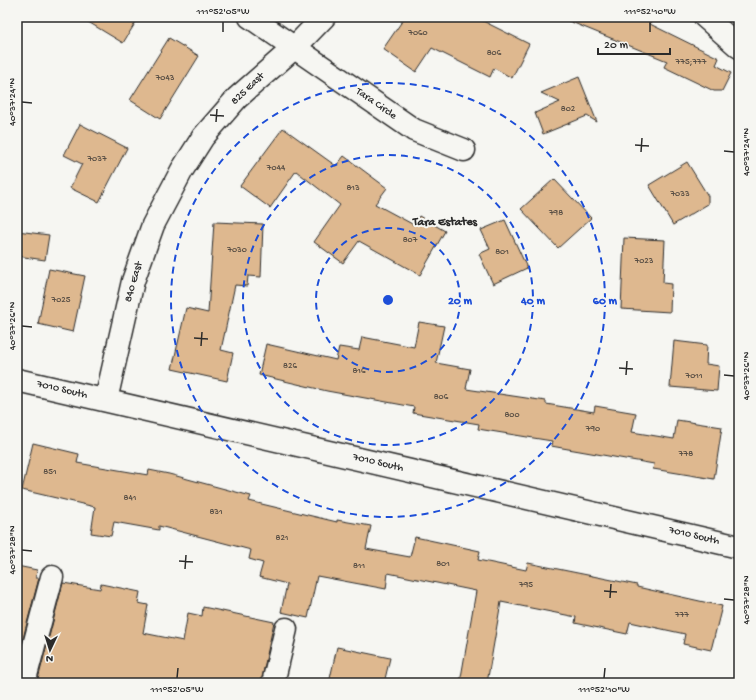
<svg xmlns="http://www.w3.org/2000/svg" width="756" height="700" viewBox="0 0 756 700" font-family="'Gochi Hand',sans-serif">
<style>
.built{fill:#efe3d4}
.building{fill:#deb88f;stroke:#2b2b2b}
.lines{fill:none;stroke-linecap:round;stroke-linejoin:round}
.minor-casing{stroke:#2b2b2b;stroke-width:25}
.minor{stroke:#f6f6f2;stroke-width:22}
.ticks{fill:none;stroke:#2b2b2b;stroke-width:1.5}
.ring{fill:none;stroke:#1d4ed8;stroke-width:2;stroke-dasharray:7 5}
.labels{text-anchor:middle;dominant-baseline:central;stroke-width:4;stroke-linejoin:round;paint-order:stroke}
.number-label{font-size:9px;fill:#584e44}
.street-label{font-size:11px;fill:#2b2b2b;stroke:#f6f6f2}
.neighbourhood-label{font-size:12px;font-weight:bold;fill:#2b2b2b;stroke:#f6f6f2}
.centre{fill:#1d4ed8;stroke:#f6f6f2;stroke-width:2}
.ring-label{font-size:12px;text-anchor:middle;font-weight:bold;fill:#1d4ed8;stroke:#f6f6f2;stroke-width:4;stroke-linejoin:round;paint-order:stroke}
.neatline{fill:none;stroke:#2b2b2b;stroke-width:1.5}
.ticks-label{font-size:10px;text-anchor:middle;fill:#2b2b2b}
</style>
<rect width="100%" height="100%" fill="#f6f6f2"/>
<filter id="ink" filterUnits="userSpaceOnUse"><feTurbulence type="fractalNoise" baseFrequency=".025" numOctaves="2"/><feDisplacementMap in="SourceGraphic" scale="8" xChannelSelector="R" yChannelSelector="G"/><feConvolveMatrix kernelMatrix="1 2 1 2 8 2 1 2 1" color-interpolation-filters="sRGB"/></filter>
<g filter="url(#ink)">
<!-- built -->
<polygon class="built" points="17,71 22,74 17,142"/>
<!-- building -->
<g class="building">
<polygon points="80,17 139,17 123,43"/>
<polygon points="405,17 475,17 529,44 512,78 494,68 490,77 432,48 416,72 383,49"/>
<polygon points="559,17 652,17 650,24 719,58 716,65 731,73 722,91 714,91 664,67 667,61"/>
<polygon points="169,38 199,56 160,119 130,100"/>
<polygon points="579,77 597,122 587,116 543,134 535,113 560,102 541,93"/>
<polygon points="80,124 127,148 99,202 70,188 82,164 64,155"/>
<polygon points="283,128 336,166 344,156 387,188 375,204 414,225 419,216 445,231 420,275 359,241 343,263 314,242 340,205 296,171 270,208 240,186"/>
<polygon points="687,162 708,196 708,204 673,225 649,185"/>
<polygon points="554,179 591,218 558,248 521,209"/>
<polygon points="505,220 527,268 493,284 479,254 490,249 481,230"/>
<polygon points="214,222 263,224 261,277 248,276 247,286 235,285 221,350 233,353 227,381 172,369 186,308 208,313"/>
<polygon points="17,231 49,235 45,260 17,256"/>
<polygon points="624,238 665,240 663,283 671,284 670,312 621,309"/>
<polygon points="49,269 85,276 73,332 38,324"/>
<polygon points="419,322 444,326 436,363 470,369 466,389 546,401 546,404 594,412 595,406 636,413 632,432 674,439 677,420 722,427 714,479 653,469 654,464 551,446 552,441 478,429 479,424 413,413 414,407 327,391 259,375 266,344 336,360 339,347 359,350 362,337 414,347"/>
<polygon points="674,341 707,345 706,364 719,366 717,391 670,387"/>
<polygon points="33,443 79,454 77,463 148,475 149,470 169,474 251,496 249,501 337,522 337,520 371,526 366,549 410,557 415,537 480,551 478,560 526,570 528,563 637,585 637,587 722,606 711,650 683,644 685,634 630,622 627,634 575,623 576,617 501,602 487,683 460,683 476,591 388,573 386,589 317,576 308,618 281,612 287,584 259,577 263,563 249,559 251,550 159,526 159,530 114,522 111,536 91,533 95,507 22,490"/>
<polygon points="17,566 37,570 36,578 39,578 17,661"/>
<polygon points="63,583 100,589 101,584 140,592 138,603 148,605 143,633 183,641 188,613 202,616 203,607 274,622 261,683 37,683"/>
<polygon points="337,647 390,658 384,683 329,683"/>
</g>
<g class="lines">
<defs>
<g id="minor">
<polyline points="250,17 414,130 464,150"/>
<polyline points="705,17 739,47"/>
<polyline points="17,380 739,547"/>
<polyline points="106,400 133,281 153,225 182,170 203,137 237,98 295,47 324,17"/>
<polyline points="24,683 52,577"/>
<polyline points="273,683 286,629"/>
</g>
</defs>
<!-- minor casing -->
<use href="#minor" class="minor-casing"/>
<!-- minor -->
<use href="#minor" class="minor"/>
</g>
</g>
<!-- ticks -->
<path class="ticks" d="M223 32V22M650 32V22M22 102 32 103M210 115 224 116M216 122 217 109M635 145 649 146M724 151 734 152M641 152 642 138M22 326 32 327M194 338 208 339M201 346 202 332M619 368 633 369M626 375 627 361M724 375 734 376M22 550 32 551M179 561 193 562M185 569 186 555M604 591 617 592M610 598 611 584M724 599 734 600M177 678 178 668M604 678 605 668"/>
<!-- distance rings -->
<g class="ring">
<circle cx="388" cy="300" r="72"/>
<circle cx="388" cy="300" r="145"/>
<circle cx="388" cy="300" r="217"/>
</g>
<g class="labels">
<!-- number labels -->
<g class="number-label">
<text x="418" y="33">7060</text>
<text x="494" y="53">806</text>
<text x="691" y="62">775;777</text>
<text x="165" y="78">7043</text>
<text x="568" y="109">802</text>
<text x="97" y="159">7037</text>
<text x="276" y="168">7044</text>
<text x="353" y="188">813</text>
<text x="680" y="194">7033</text>
<text x="556" y="213">798</text>
<text x="410" y="240">807</text>
<text x="237" y="250">7030</text>
<text x="502" y="252">801</text>
<text x="644" y="261">7023</text>
<text x="61" y="300">7025</text>
<text x="290" y="366">826</text>
<text x="359" y="371">816</text>
<text x="694" y="376">7011</text>
<text x="441" y="397">806</text>
<text x="512" y="415">800</text>
<text x="593" y="429">790</text>
<text x="686" y="454">778</text>
<text x="50" y="472">851</text>
<text x="130" y="498">841</text>
<text x="216" y="512">831</text>
<text x="282" y="538">821</text>
<text x="443" y="564">801</text>
<text x="359" y="566">811</text>
<text x="526" y="585">795</text>
<text x="682" y="615">777</text>
</g>
<!-- street labels -->
<g class="street-label">
<text transform="translate(248 89) rotate(-44)">825 East</text>
<text transform="translate(376 104) rotate(35)">Tara Circle</text>
<text transform="translate(134 282) rotate(-74)">840 East</text>
<text transform="translate(62 390) rotate(13)">7010 South</text>
<text transform="translate(378 463) rotate(13)">7010 South</text>
<text transform="translate(694 536) rotate(13)">7010 South</text>
</g>
<!-- neighbourhood labels -->
<g class="neighbourhood-label">
<text x="445" y="223">Tara Estates</text>
</g>
</g>
<circle cx="388" cy="300" r="6" class="centre"/>
<g class="ring-label">
<text x="460" y="304">20 m</text>
<text x="533" y="304">40 m</text>
<text x="605" y="304">60 m</text>
</g>
<!-- margin -->
<rect width="756" height="700" fill="none" stroke="#f6f6f2" stroke-width="44"/>
<!-- north arrow -->
<g transform="translate(50 650) rotate(184)" stroke="#f6f6f2" stroke-width="3" paint-order="stroke">
<path d="M0-3L7 15L0 10L-7 15Z" fill="#2b2b2b"/>
<text y="-6" font-size="11" font-weight="bold" text-anchor="middle" fill="#2b2b2b">N</text>
</g>
<!-- scale -->
<path d="M598 48v6h72v-6" fill="none" stroke="#2b2b2b" stroke-width="2"/>
<text x="604" y="48" font-size="12" fill="#2b2b2b" stroke="#f6f6f2" stroke-width="3" paint-order="stroke">20 m</text>
<rect x="22" y="22" width="712" height="656" class="neatline"/>
<g class="ticks-label">
<text x="223" y="14">111°52'05"W</text>
<text x="650" y="14">111°52'10"W</text>
<text transform="translate(11 102) rotate(-90)" y="4">40°37'24"N</text>
<text transform="translate(745 152) rotate(-90)" y="4">40°37'24"N</text>
<text transform="translate(11 326) rotate(-90)" y="4">40°37'26"N</text>
<text transform="translate(745 376) rotate(-90)" y="4">40°37'26"N</text>
<text transform="translate(11 550) rotate(-90)" y="4">40°37'28"N</text>
<text transform="translate(745 600) rotate(-90)" y="4">40°37'28"N</text>
<text x="177" y="692">111°52'05"W</text>
<text x="604" y="692">111°52'10"W</text>
</g>
</svg>
